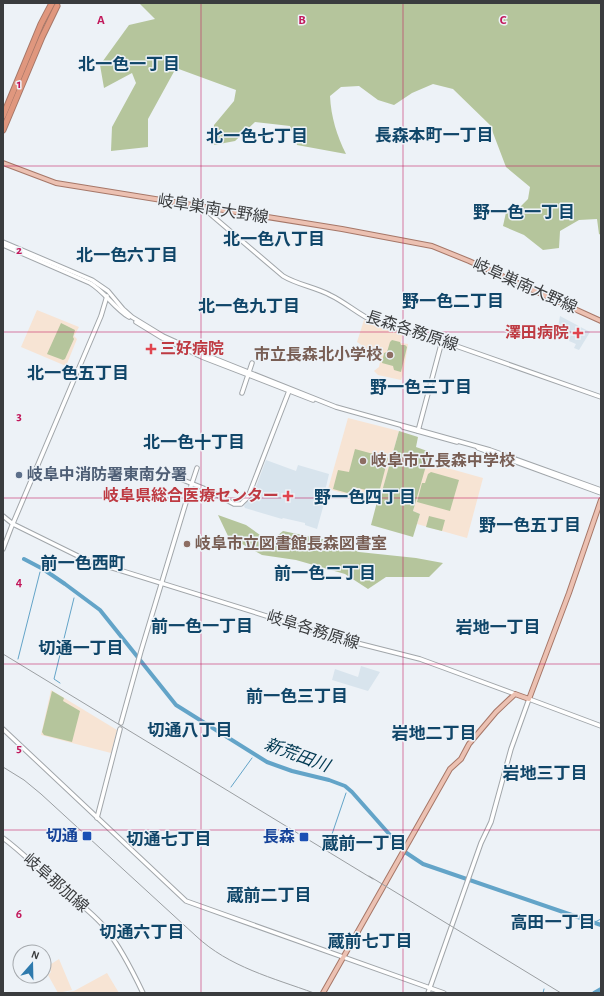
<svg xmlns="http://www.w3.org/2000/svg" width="604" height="996" viewBox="0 0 604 996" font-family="'Alegreya Sans','Noto Sans JP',sans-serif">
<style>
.built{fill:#d8e4ed}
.education{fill:#f7e4d4}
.green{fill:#b5c59c}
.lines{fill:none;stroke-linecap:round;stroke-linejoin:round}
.stream{stroke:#63a4c8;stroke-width:1}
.river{stroke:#63a4c8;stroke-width:4}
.secondary-casing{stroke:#a1a6aa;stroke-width:5.5}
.primary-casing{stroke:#a67768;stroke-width:6}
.highway-casing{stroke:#a67768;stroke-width:7}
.secondary{stroke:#fff;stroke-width:3.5}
.primary{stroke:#ecc1b2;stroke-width:4}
.highway{stroke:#e0977e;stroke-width:5}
.rail{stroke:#9b9fa2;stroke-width:1}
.grid{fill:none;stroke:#c2185b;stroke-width:1;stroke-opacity:0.55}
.health-dot{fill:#e0444e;stroke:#edf2f7;stroke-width:1.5}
.education-dot{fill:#8d6e63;stroke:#edf2f7;stroke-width:1.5}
.service-dot{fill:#5c6f8a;stroke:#edf2f7;stroke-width:1.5}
.transit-dot{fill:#1a4fb4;stroke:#edf2f7;stroke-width:1.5}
.labels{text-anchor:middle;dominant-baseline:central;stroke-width:3;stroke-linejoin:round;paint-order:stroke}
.street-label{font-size:16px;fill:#3a3c3e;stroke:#edf2f7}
.health-label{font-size:16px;font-weight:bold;fill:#be3a42;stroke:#edf2f7;text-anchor:end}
.education-label{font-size:16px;font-weight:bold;fill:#785e54;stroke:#edf2f7;text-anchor:start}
.service-label{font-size:16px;font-weight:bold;fill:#4e5e75;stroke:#edf2f7;text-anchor:start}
.transit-label{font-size:16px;font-weight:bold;fill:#164399;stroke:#edf2f7;text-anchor:end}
.neighbourhood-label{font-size:17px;font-weight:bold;fill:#104669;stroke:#edf2f7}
.water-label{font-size:17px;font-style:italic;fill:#003851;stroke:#edf2f7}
.grid-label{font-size:13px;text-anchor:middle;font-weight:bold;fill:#c2185b;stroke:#edf2f7;stroke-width:3;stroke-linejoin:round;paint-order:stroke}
</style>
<rect width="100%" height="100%" fill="#edf2f7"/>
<!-- built -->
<g class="built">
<polygon points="560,316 590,332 579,350 574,348 576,344 569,341 571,334 557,332"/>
<polygon points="266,460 296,471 298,465 329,474 323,500 325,500 317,529 305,525 305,523 283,518 282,519 245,508 244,506 254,492"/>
<polygon points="361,666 380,672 368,691 332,680 335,669 358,677"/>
</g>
<!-- education -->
<g class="education">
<polygon points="37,310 79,327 74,336 77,339 66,366 21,347"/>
<polygon points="364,320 403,331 401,343 408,344 403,375 401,380 378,375 374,371 379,367 380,362 366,349 366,348 357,342"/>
<polygon points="348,418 399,431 379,503 328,489"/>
<polygon points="426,462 483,478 467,538 417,524 420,514 413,511"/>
<polygon points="51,690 117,730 111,753 41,735"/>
<polygon points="59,959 72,990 58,993 48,975 51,972 48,966"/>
<polygon points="107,973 119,993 61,993 74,991"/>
</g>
<!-- green -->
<g class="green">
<path d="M139 3H601V235L599 234 597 219 579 220 560 231 559 248 543 250 524 235 503 226 507 208 517 210 528 199 530 187 506 167 490 125 453 89 433 84 412 93 394 105 378 100 359 86 341 87 330 96C331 117 337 136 346 154L297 145 290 126 255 122 235 141 214 145V125L234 101 236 90 176 68 148 119V147L111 151 112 127 136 83 132 73 104 88 100 65 129 25 155 19Z"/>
<polygon points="61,323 75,330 73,337 74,339 65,359 63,360 47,354"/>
<polygon points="392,340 400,342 401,345 405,345 407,347 401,372 394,370 393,366 382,363 384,353 387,352 390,342"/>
<polygon points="399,431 418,437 416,447 430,452 413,511 420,514 413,537 371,525 377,502 379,502"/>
<polygon points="355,449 388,458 380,489 375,492 353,487 351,494 333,489 338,470 349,472"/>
<polygon points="431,472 459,480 450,511 417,502 422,483 425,483 428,474"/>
<polygon points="218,515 246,525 270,542 283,531 336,542 359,552 416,558 443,563 429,577 386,577 368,589 345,574 296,560 262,555 228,536"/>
<polygon points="429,516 445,520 442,531 426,527"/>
<polygon points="52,691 64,698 63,701 80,711 72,742 44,735 42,732"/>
</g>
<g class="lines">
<!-- stream -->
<g class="stream">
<polyline points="18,659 40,572"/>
<polyline points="60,683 54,679 74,598"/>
<polyline points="231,787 252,758"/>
<polyline points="329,843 346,793"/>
<polyline points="593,923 601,919"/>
<polyline points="543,993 544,989"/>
</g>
<!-- river -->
<g class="river">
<polyline points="24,559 43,569 65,584 100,610 176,705 267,762 292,771 329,780 345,786 352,792 405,852 423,864 601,925"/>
<polyline points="594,993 601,989"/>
</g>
<defs>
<g id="secondary">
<path d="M202 207 283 276C298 285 315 287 330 295 345 302 358 314 373 321L442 341 601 397"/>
<polyline points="3,242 92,280 108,291 123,309 132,317 163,336 203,354 336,407 490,450 601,490"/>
<path d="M3 245 90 283C105 292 114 308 129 317"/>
<polyline points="136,322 162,338 202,357 313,400"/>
<polyline points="242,393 252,363"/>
<polyline points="403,427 457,442"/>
<polyline points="418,431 442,341"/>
<polyline points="478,448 601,493"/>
<polyline points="178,478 208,490 234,504 241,504 248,497 289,391"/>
<polyline points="3,516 13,524 84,559 337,638 420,659 515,694"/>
<polyline points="3,549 11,528 101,316 107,296"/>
<polyline points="121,723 141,651 190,489 197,468"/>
<polyline points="3,729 186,901 444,993"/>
<polyline points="97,818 120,729"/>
<path d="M3 838C21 851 37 868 54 882 71 898 92 911 106 929 121 948 133 972 143 993"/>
<polyline points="428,993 481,843 491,822 511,749 529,699 601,726"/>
</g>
<g id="primary">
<polyline points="3,163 56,183 342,229 432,246 469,261 601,321"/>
<polyline points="323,993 450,769 461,759 469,744 496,712 515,694 529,699 569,593 601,500"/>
</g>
<g id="highway">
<polyline points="3,116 41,24 52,3"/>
<polyline points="3,130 42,37 57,6"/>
</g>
</defs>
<!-- secondary casing -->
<use href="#secondary" class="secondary-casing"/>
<!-- primary casing -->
<use href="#primary" class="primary-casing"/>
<!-- highway casing -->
<use href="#highway" class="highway-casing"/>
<!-- secondary -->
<use href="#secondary" class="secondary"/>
<!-- primary -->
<use href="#primary" class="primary"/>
<!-- highway -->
<use href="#highway" class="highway"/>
<!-- rail -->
<g class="rail">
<polyline points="3,654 373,879"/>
<path d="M3 767 24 780 41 794 196 936C229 967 273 978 314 993"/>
<polyline points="369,876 561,993"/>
</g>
</g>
<!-- grid -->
<path class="grid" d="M201 3V993M403 3V993M3 166H601M3 332H601M3 498H601M3 664H601M3 830H601"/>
<!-- markers -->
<g class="health-dot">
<path d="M576 327h4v4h4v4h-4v4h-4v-4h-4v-4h4z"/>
<path d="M149 343h4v4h4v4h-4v4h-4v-4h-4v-4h4z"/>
<path d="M286 490h4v4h4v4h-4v4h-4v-4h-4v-4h4z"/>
</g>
<g class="education-dot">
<circle cx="390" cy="355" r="4"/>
<circle cx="363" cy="461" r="4"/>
<circle cx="187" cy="544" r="4"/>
</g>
<circle class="service-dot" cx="19" cy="475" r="4"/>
<g class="transit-dot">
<rect x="82" y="831" width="10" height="10" rx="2"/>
<rect x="299" y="832" width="10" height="10" rx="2"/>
</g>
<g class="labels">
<!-- street labels -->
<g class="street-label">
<text transform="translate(213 209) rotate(9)">岐阜巣南大野線</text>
<text transform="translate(525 286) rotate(24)">岐阜巣南大野線</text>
<text transform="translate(412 331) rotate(18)">長森各務原線</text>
<text transform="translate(313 630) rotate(17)">岐阜各務原線</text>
<text transform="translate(56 883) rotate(41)">岐阜那加線</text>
</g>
<!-- health labels -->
<g class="health-label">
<text x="569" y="333">澤田病院</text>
<text x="160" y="349" text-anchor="start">三好病院</text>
<text x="279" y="496">岐阜県総合医療センター</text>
</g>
<!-- education labels -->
<g class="education-label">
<text x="382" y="355" text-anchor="end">市立長森北小学校</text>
<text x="371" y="461">岐阜市立長森中学校</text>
<text x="195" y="544">岐阜市立図書館長森図書室</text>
</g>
<!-- service labels -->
<g class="service-label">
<text x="27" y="475">岐阜中消防署東南分署</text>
</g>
<!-- transit labels -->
<g class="transit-label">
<text x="78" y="836">切通</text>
<text x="295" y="837">長森</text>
</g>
<!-- neighbourhood labels -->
<g class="neighbourhood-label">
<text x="129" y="64">北一色一丁目</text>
<text x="434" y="135">長森本町一丁目</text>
<text x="257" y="136">北一色七丁目</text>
<text x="524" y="212">野一色一丁目</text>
<text x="274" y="239">北一色八丁目</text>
<text x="127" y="255">北一色六丁目</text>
<text x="453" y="301">野一色二丁目</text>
<text x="249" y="306">北一色九丁目</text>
<text x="78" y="373">北一色五丁目</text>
<text x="421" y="387">野一色三丁目</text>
<text x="194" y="442">北一色十丁目</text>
<text x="365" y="497">野一色四丁目</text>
<text x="530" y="525">野一色五丁目</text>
<text x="83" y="563">前一色西町</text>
<text x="325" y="573">前一色二丁目</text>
<text x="202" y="626">前一色一丁目</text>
<text x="498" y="627">岩地一丁目</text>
<text x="81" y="648">切通一丁目</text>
<text x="297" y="696">前一色三丁目</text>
<text x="190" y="730">切通八丁目</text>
<text x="434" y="733">岩地二丁目</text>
<text x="545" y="773">岩地三丁目</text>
<text x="169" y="839">切通七丁目</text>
<text x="364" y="843">蔵前一丁目</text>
<text x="269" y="895">蔵前二丁目</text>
<text x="553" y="922">高田一丁目</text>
<text x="142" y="932">切通六丁目</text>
<text x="370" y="941">蔵前七丁目</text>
</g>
<!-- water labels -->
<g class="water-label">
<text transform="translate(297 755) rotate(20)">新荒田川</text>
</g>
</g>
<g class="grid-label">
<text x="101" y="24">A</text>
<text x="302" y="24">B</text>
<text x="503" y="24">C</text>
<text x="19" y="88">1</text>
<text x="19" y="254">2</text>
<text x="19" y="420">3</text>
<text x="19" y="586">4</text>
<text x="19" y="752">5</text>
<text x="19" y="918">6</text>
</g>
<!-- border -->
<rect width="604" height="996" fill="none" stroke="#3a3c3e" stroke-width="8"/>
<!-- north arrow -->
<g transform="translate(32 964) rotate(20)"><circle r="19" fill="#edf2f7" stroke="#a5a9ad"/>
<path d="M0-3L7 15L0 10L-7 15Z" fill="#2e7aad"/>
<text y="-6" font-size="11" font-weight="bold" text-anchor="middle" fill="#3a3c3e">N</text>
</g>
</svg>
